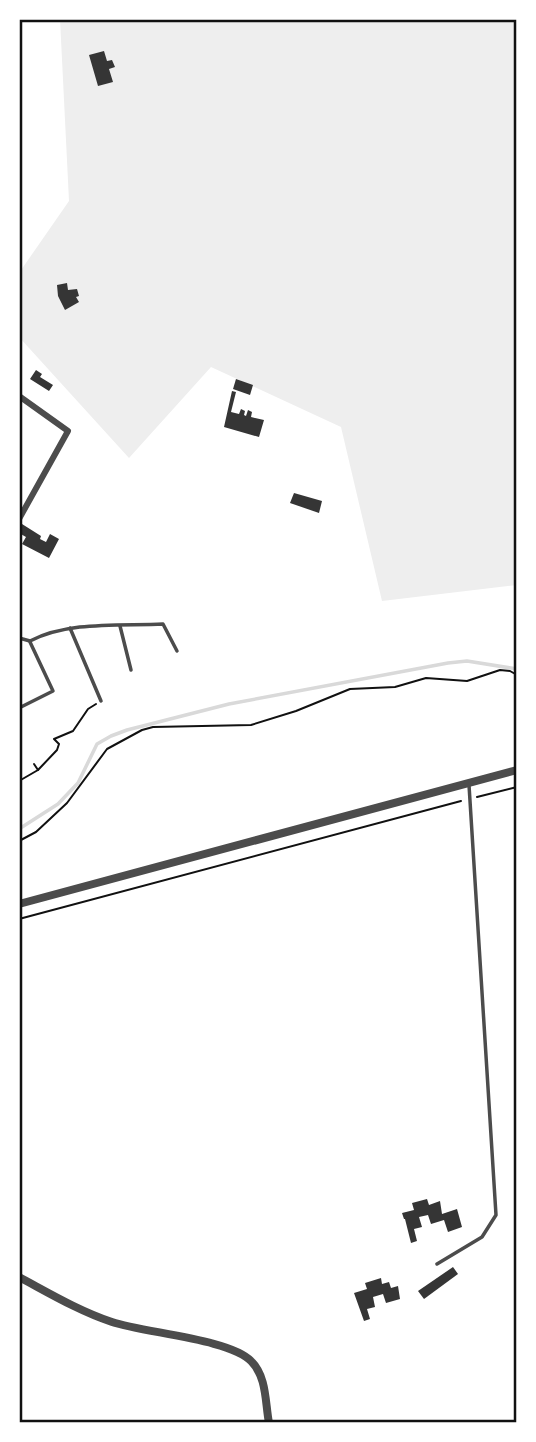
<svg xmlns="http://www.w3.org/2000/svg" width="536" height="1442" viewBox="0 0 536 1442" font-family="Cabin,sans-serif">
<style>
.green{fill:#eee}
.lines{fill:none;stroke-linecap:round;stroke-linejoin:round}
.stream{stroke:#d9d9d9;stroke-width:3.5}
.building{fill:#353535}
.path{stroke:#111;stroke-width:2}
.service{stroke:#4c4c4c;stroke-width:3.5}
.minor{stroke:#4c4c4c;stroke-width:6}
.tertiary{stroke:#4c4c4c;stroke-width:8}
.neatline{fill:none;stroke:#111;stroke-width:2.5}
</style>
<rect width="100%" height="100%" fill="#fff"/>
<!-- green -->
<polygon class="green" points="60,19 517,19 517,585 382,601 341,427 211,367 129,458 19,337 19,273 69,201"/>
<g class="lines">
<!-- stream -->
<polyline class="stream" points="19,829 58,804 78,783 97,744 111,736 127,730 229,704 448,663 467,661 517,669"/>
</g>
<!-- building -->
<g class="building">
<polygon points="104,51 107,61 112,60 115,67 109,69 113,82 98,86 89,55"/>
<polygon points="67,283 68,290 77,289 79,296 76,297 79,302 65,310 58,296 57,285"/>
<polygon points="36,370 42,374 40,377 53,385 49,391 30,379"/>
<polygon points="236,379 253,385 250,395 233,389"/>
<polygon points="232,391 236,392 231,412 239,414 241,409 245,411 244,415 246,416 248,410 252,412 251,417 264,420 259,437 224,427"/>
<polygon points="294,493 322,501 319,513 290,503"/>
<polygon points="22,524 41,536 40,539 46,542 50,534 59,539 49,558 22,544 26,537 19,533"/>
<polygon points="427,1199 429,1205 440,1201 442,1214 457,1209 462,1227 448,1232 444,1220 431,1224 428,1215 419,1217 422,1227 414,1229 417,1241 411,1243 405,1219 404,1219 402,1213 414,1210 412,1203"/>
<polygon points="453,1267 458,1274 424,1299 418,1291"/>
<polygon points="381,1278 382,1284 389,1282 391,1288 398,1286 400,1299 386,1303 383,1294 373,1297 375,1307 367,1309 370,1319 364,1321 354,1293 367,1289 365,1283"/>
</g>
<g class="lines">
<!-- path -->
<g class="path">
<polyline points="38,770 57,750 59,744 54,739 73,731 88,709 96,704"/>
<polyline points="19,781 38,770 34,764"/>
<polyline points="477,797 517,787"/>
<polyline points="19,841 36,832 67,803 107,749 142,730 153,727 251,725 296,711 350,689 395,687 426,678 467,681 500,670 510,671 517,675"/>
<polyline points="19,919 461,801"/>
</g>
<!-- service -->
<g class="service">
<polyline points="120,626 131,670"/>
<polyline points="70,628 101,701"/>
<path d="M19 638 30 641C69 621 119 626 163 624L177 651"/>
<polyline points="19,708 53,691 30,642"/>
<polyline points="437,1264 482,1237 496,1215 469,785"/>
</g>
<!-- minor -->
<polyline class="minor" points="19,396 68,431 19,519"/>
<!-- tertiary -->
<g class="tertiary">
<polyline points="19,904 517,770"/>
<path d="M19 1277C49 1293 79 1311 112 1322 145 1333 230 1339 251 1361 267 1377 265 1402 269 1423"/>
</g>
</g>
<!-- border -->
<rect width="536" height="1442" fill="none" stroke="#ffffff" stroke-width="42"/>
<rect x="21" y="21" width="494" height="1400" class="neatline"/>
</svg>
